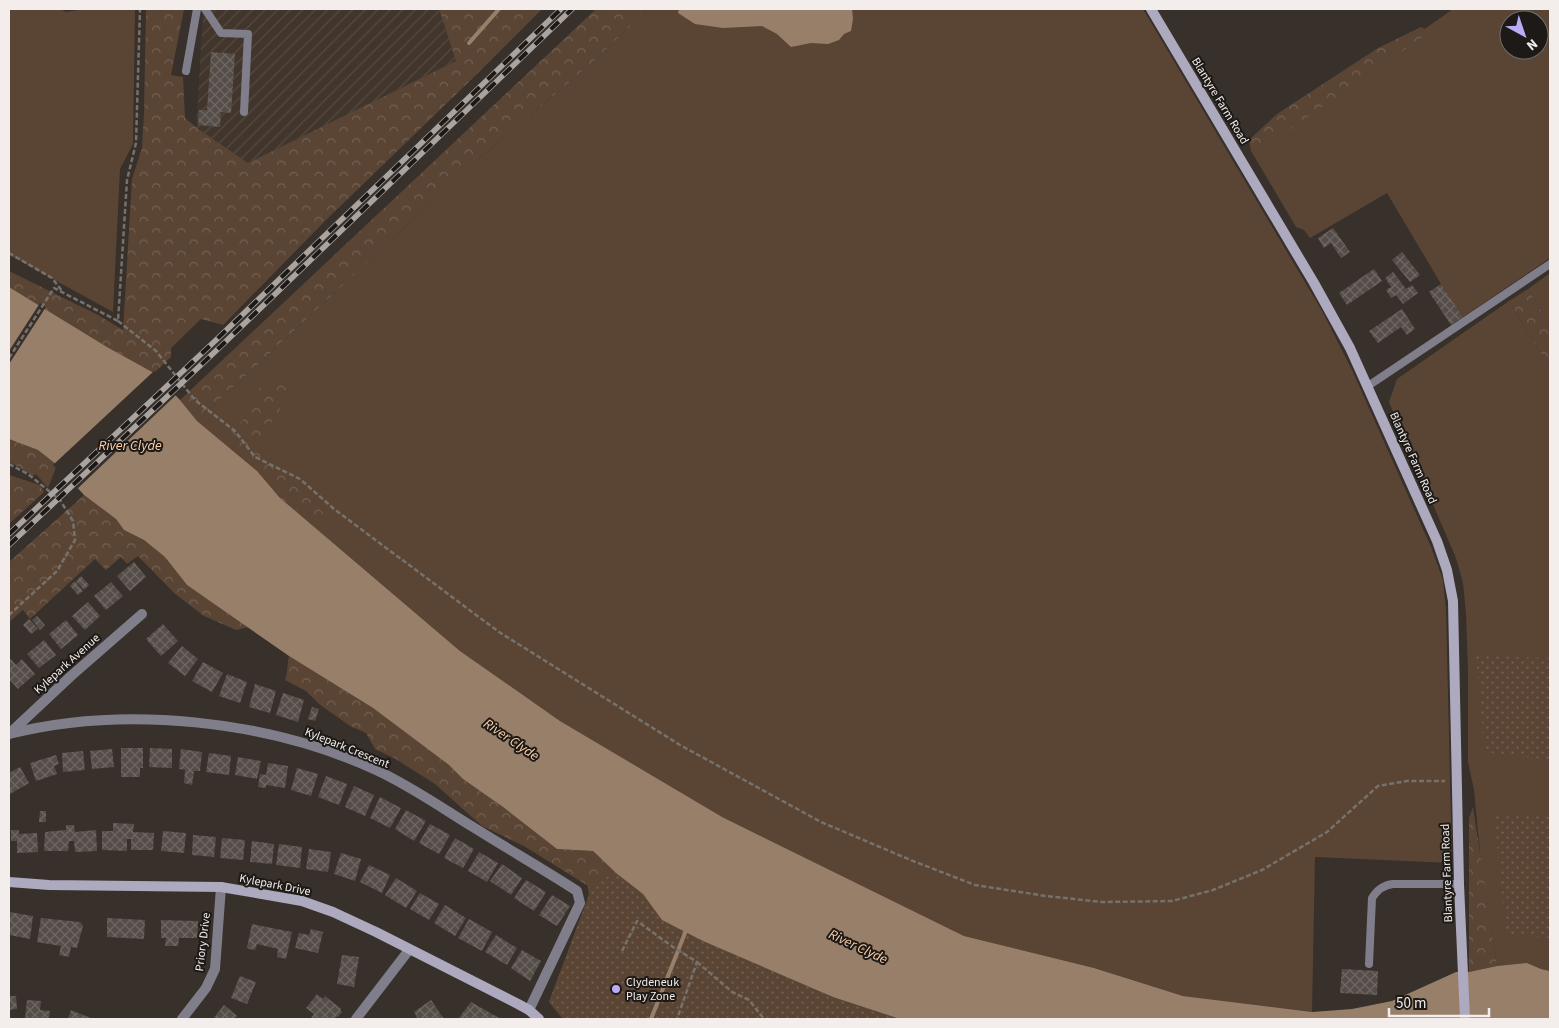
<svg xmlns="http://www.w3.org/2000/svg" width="1559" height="1028" viewBox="0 0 1559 1028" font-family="'Source Sans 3',sans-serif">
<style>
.industrial{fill:url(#industrial-furrows)}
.grass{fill:#5a4535;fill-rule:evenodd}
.forest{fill:url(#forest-crowns)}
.park{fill:url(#park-dots)}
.water{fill:#987f6a}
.pier{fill:#37302b}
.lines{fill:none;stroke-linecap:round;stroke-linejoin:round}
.stream{stroke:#987f6a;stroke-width:4}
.building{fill:url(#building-cross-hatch)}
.path{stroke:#77716c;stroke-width:2.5;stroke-dasharray:5 2.5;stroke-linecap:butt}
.lane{stroke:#807e8b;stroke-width:8}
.street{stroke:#807e8b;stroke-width:10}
.secondary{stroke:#ada9be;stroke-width:10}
.rail-casing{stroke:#aaa4a1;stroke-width:5.5}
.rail{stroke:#1c1916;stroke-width:4;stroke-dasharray:11;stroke-linecap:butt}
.poi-dot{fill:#bbaaf6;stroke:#1c1916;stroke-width:2}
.labels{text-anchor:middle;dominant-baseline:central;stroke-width:4;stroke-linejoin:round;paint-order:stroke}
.street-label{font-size:12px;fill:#f3eeeb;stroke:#1c1916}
.poi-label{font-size:12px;fill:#f3eeeb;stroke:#1c1916;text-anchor:start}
.water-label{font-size:14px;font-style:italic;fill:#fecfa9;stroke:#1c1916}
</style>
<defs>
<pattern id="industrial-furrows" width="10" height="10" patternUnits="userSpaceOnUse" patternTransform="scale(1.25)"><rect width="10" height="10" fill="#42362c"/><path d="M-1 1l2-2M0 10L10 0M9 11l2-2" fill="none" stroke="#544a40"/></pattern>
<pattern id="forest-crowns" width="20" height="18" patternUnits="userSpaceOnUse" patternTransform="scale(1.25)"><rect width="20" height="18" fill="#5a4535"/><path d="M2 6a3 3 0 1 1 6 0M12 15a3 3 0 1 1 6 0" fill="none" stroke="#726052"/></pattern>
<pattern id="park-dots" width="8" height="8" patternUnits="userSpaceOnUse" patternTransform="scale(1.25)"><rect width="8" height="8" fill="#5a4535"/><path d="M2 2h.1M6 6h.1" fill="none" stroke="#726052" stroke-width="1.8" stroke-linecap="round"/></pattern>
<pattern id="building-cross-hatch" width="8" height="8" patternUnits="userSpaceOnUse" patternTransform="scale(1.25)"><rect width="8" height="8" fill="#554d48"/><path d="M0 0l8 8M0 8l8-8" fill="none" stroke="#6e6763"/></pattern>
</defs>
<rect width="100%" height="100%" fill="#37302b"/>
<!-- industrial -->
<polygon class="industrial" points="206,9 439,9 456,61 248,163 196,128 203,15"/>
<!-- grass -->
<g class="grass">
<polygon points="9,9 60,9 66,12 85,9 135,9 133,144 120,169 113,312 9,255"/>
<polygon points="648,9 1143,9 1322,311 1352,370 1431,547 1443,580 1446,610 1452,863 1315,857 1312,1012 1183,996 1094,968 964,936 721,817 560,721 460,651 279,497 197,421 473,164 592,63"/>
<path d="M1453 9H1550V258L1463 317 1441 284 1387 193 1310 238 1304 230 1296 227 1251 151ZM1509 20H1539V50H1509Z"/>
<polygon points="1550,273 1550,325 1528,289"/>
<polygon points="1509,301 1550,369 1550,971 1541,969 1527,963 1497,966 1481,863 1474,790 1468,762 1468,671 1466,613 1463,583 1456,558 1389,402 1397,379"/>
</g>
<!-- forest -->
<g class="forest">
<polygon points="146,9 184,9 171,75 183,77 185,118 197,128 248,163 456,61 439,9 542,9 475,76 327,219 223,325 201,319 171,348 171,357 154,373 107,347 9,287 9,271 98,315 123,330 132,179 142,148 144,113"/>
<polygon points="596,9 648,9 592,63 473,164 197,421 180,400"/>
<polygon points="1421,27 1430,32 1297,124 1258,153 1251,151 1249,140 1277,114 1378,48"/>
<polygon points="1528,289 1550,325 1550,369 1509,301"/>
<polygon points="275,379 291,392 264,434 253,441 257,451 327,516 319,528 279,497 257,471 228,442 229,434 250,413 256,390"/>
<polygon points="9,439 38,450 57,465 48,488 36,474 33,476 19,467 9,462"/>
<polygon points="9,475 40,485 44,492 9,524"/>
<polygon points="84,495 116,519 124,530 144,540 165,557 187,585 249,627 236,630 204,616 174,593 138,556 127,564 121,557 106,570 95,559 30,619 23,610 9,622 9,562"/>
<path d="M289 656 373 708 449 765 463 779 503 807 557 849 593 851 616 873 703 941 833 997 900 1019H563L549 1002 589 895 588 886 524 846 482 826 435 784 394 758 375 749 366 733 350 726 319 704 306 691 285 680C288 672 287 665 289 656Z"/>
<polygon points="1473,807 1497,966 1469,972 1469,818"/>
</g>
<!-- park -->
<g class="park">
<polygon points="1476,656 1550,658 1550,760 1485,752"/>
<polygon points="1494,813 1550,817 1550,938 1506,935"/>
<polygon points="616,873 643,894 662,920 703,941 833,997 900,1019 563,1019 549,1002 589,895 588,886"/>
</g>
<!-- water -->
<g class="water">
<polygon points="679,9 852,9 853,19 851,31 844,34 839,40 828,44 811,43 791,47 777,34 762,26 723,28 695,24 678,13"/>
<polygon points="9,287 107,347 154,373 180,400 197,421 257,471 279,497 460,651 560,721 722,817 964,936 1094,968 1183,996 1312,1012 1352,1009 1392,1001 1456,972 1469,972 1497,966 1527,963 1541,969 1550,971 1550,1019 900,1019 833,997 703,941 662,920 643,894 616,873 593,851 557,849 503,807 463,779 449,765 373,708 289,656 187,585 165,557 144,540 124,530 116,519 84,495 57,465 38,450 9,439"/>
</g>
<!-- pier -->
<g class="pier">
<polygon points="40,303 46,307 9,364 9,351"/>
<polygon points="154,371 177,394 76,490 53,465"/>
</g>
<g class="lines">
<!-- stream -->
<g class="stream">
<polyline points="469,43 499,9"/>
<polyline points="651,1019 687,928"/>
</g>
</g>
<!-- building -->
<g class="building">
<polygon points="211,52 235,54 231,113 221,112 220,127 198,125 199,110 207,110"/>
<polygon points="1333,228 1350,252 1341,258 1331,243 1324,248 1318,238"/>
<polygon points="1402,252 1420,275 1410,282 1392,260"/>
<polygon points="1374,269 1382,281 1347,305 1339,293"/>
<polygon points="1393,272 1406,289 1412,285 1418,293 1403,304 1396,295 1391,298 1386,290 1391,287 1385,278"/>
<polygon points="1441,284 1463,317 1451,325 1429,292"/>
<polygon points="1402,309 1415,329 1407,335 1401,327 1378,343 1369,331"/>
<polygon points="134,562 146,577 130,591 117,576"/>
<polygon points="81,576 89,585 84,590 76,581"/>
<polygon points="75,581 83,591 78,595 70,586"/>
<polygon points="111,582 123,596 106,610 94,596"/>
<polygon points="88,602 100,616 85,630 72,616"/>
<polygon points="37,616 45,625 40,630 32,620"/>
<polygon points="29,619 38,629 31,634 23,625"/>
<polygon points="66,620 78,635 61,649 49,634"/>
<polygon points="163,624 178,641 161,656 146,639"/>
<polygon points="44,640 56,655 39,668 27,654"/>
<polygon points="182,646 198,659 185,676 168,663"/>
<polygon points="11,659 16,665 22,659 35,674 18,689 9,679 9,661"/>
<polygon points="203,662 223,673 212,692 192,681"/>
<polygon points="227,674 247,682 240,703 219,696"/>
<polygon points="255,684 276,691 270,713 249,707"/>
<polygon points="283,693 304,700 298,722 276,715"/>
<polygon points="312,707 319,709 315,721 308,719"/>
<polygon points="121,748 143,748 143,768 140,768 140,777 121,777"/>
<polygon points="150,748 172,749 172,768 149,767"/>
<polygon points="112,749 114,767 92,769 90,751"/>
<polygon points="181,749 202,752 200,771 194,771 192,785 184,783 185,770 179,769"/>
<polygon points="83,751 85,770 63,772 62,753"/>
<polygon points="209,753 231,756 229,775 206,772"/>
<polygon points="56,755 59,764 54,766 57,774 36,781 30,763"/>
<polygon points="238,757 261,761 257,779 235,775"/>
<polygon points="268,763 288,766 285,788 266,785 266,788 258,787 260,774 266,775"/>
<polygon points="20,767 29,783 10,794 9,792 9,773"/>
<polygon points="297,768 318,774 311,796 291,790"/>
<polygon points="326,776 347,784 339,805 318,797"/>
<polygon points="354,786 374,795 365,816 345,807"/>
<polygon points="380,797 401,808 390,828 370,818"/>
<polygon points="406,810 426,821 414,841 395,829"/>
<polygon points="40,811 46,811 46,822 39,822"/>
<polygon points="113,823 134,824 133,832 154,833 153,850 131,850 131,839 127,839 127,851 102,850 102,831 113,831"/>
<polygon points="430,824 450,835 439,854 419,843"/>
<polygon points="66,825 74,825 75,832 96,830 97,851 75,852 74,841 69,841 68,851 44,851 45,832 66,830"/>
<polygon points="11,830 19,830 19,834 37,833 38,852 17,853 17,841 11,841"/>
<polygon points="163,831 186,833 184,853 161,851"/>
<polygon points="193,835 216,837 214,857 192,855"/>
<polygon points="222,838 245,840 243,860 220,858"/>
<polygon points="455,838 474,849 463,868 444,858"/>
<polygon points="252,841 274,844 272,864 250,862"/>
<polygon points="279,844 302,847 300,868 276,865"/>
<polygon points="309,849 331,852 328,872 306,869"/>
<polygon points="479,852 498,863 487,882 468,871"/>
<polygon points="341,853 361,859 355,881 334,874"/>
<polygon points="502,864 522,878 511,895 490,881"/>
<polygon points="369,865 390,875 382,893 360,882"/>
<polygon points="396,878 417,891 406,908 385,895"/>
<polygon points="526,880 546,892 534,911 514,898"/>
<polygon points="420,893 439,904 429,920 410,909"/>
<polygon points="552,895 570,906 557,926 539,915"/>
<polygon points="445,905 466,918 455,936 434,923"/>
<polygon points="9,912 33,916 30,939 9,935"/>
<polygon points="41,918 80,922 83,926 77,948 71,947 69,957 59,955 61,946 37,942"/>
<polygon points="107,918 145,920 144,939 107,937"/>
<polygon points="469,919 492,932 482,951 458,938"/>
<polygon points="161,920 198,921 197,938 179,938 178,946 165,946 166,938 161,938"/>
<polygon points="252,924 292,932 286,959 277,957 278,949 257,944 255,950 249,949 247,947"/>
<polygon points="311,929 323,932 318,953 295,948 299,933 309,935"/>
<polygon points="496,935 517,948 507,965 485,952"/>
<polygon points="522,950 541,961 530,981 511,968"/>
<polygon points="342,955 359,957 354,987 337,984"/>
<polygon points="1342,969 1378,971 1377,995 1340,993"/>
<polygon points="240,976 256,982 247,1004 231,998"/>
<polygon points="317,994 323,999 325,996 341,1009 340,1011 342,1012 338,1017 337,1016 334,1019 310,1019 314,1014 306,1008"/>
<polygon points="9,996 16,996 17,1009 9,1010"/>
<polygon points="27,1000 41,1001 40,1010 50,1011 49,1019 25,1019"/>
<polygon points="431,1000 444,1019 418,1019 414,1012"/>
<polygon points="471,1002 501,1019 458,1019"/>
<polygon points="224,1005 237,1016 234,1019 213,1019"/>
<polygon points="71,1010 93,1019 68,1019"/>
</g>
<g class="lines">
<!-- path -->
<g class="path">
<polyline points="9,253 52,278 62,291"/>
<polyline points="118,321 156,351 195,400 235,431 255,457 300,479 334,509 499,632 680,745 821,822 913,861 975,885 1046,896 1102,902 1172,901 1213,890 1262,870 1327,832 1378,786 1407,781 1445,781"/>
<polyline points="9,358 54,288 118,321 127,180 136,143 140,9"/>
<polyline points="9,464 28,474 60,500 73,521 75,540 57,571 9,615"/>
<polyline points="622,951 637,921 673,947 697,962 677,1019"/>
<polyline points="697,962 732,992 749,1000 764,1019"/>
</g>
<!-- lane -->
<g class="lane">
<polyline points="205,9 221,33 248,34 244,112"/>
<polyline points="186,71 197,9"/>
<polyline points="1368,386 1550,264"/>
<path d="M1369 964 1372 898C1377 890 1383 885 1393 884H1459"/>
</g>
<!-- street -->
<g class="street">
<path d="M9 734C124 705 268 720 376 770 409 785 442 808 473 827 508 849 543 869 577 891L580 903 529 1010"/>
<polyline points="9,734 71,676 142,614"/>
<polyline points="182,1019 206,988 215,969 221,887"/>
<polyline points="356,1019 409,950"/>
</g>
<!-- secondary -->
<g class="secondary">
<polyline points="1151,9 1314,283 1350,348 1437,541 1447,570 1453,601 1459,884 1465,1019"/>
<polyline points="9,882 49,885 221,887 302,901 333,912 376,932 518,1004 529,1010 539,1019"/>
</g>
<defs>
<g id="rail">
<polyline points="9,534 215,341 561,9"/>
<polyline points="9,545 220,347 572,9"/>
</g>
</defs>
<!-- rail casing -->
<use href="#rail" class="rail-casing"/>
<!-- rail -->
<use href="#rail" class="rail"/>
</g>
<!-- markers -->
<circle class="poi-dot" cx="616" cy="989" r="5"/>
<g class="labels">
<!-- street labels -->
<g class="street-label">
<text transform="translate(1220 101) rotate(59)">Blantyre Farm Road</text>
<text transform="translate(1413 458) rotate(66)">Blantyre Farm Road</text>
<text transform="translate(67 664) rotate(-42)">Kylepark Avenue</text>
<text transform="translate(347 748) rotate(22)">Kylepark Crescent</text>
<text transform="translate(1447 873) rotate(-92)">Blantyre Farm Road</text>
<text transform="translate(275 885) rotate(11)">Kylepark Drive</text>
<text transform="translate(203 942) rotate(-83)">Priory Drive</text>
</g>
<!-- poi labels -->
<g class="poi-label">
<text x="626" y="982">Clydeneuk<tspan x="626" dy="14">Play Zone</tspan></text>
</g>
<!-- water labels -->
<g class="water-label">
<text x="130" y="446">River Clyde</text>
<text transform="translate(511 740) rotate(34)">River Clyde</text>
<text transform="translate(858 947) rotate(25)">River Clyde</text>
</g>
</g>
<!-- border -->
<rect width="1559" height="1028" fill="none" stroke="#f3eeeb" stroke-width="20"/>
<!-- north arrow -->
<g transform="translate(1524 35) rotate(140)"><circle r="24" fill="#1c1916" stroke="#726e6b"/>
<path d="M0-4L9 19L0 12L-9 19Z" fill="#bbaaf6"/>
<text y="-8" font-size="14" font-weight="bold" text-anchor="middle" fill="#f3eeeb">N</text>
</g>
<!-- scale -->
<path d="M1389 1008v8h100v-8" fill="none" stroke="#f3eeeb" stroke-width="2.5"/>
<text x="1396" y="1008" font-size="15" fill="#f3eeeb" stroke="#1c1916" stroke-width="4" paint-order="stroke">50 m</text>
</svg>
